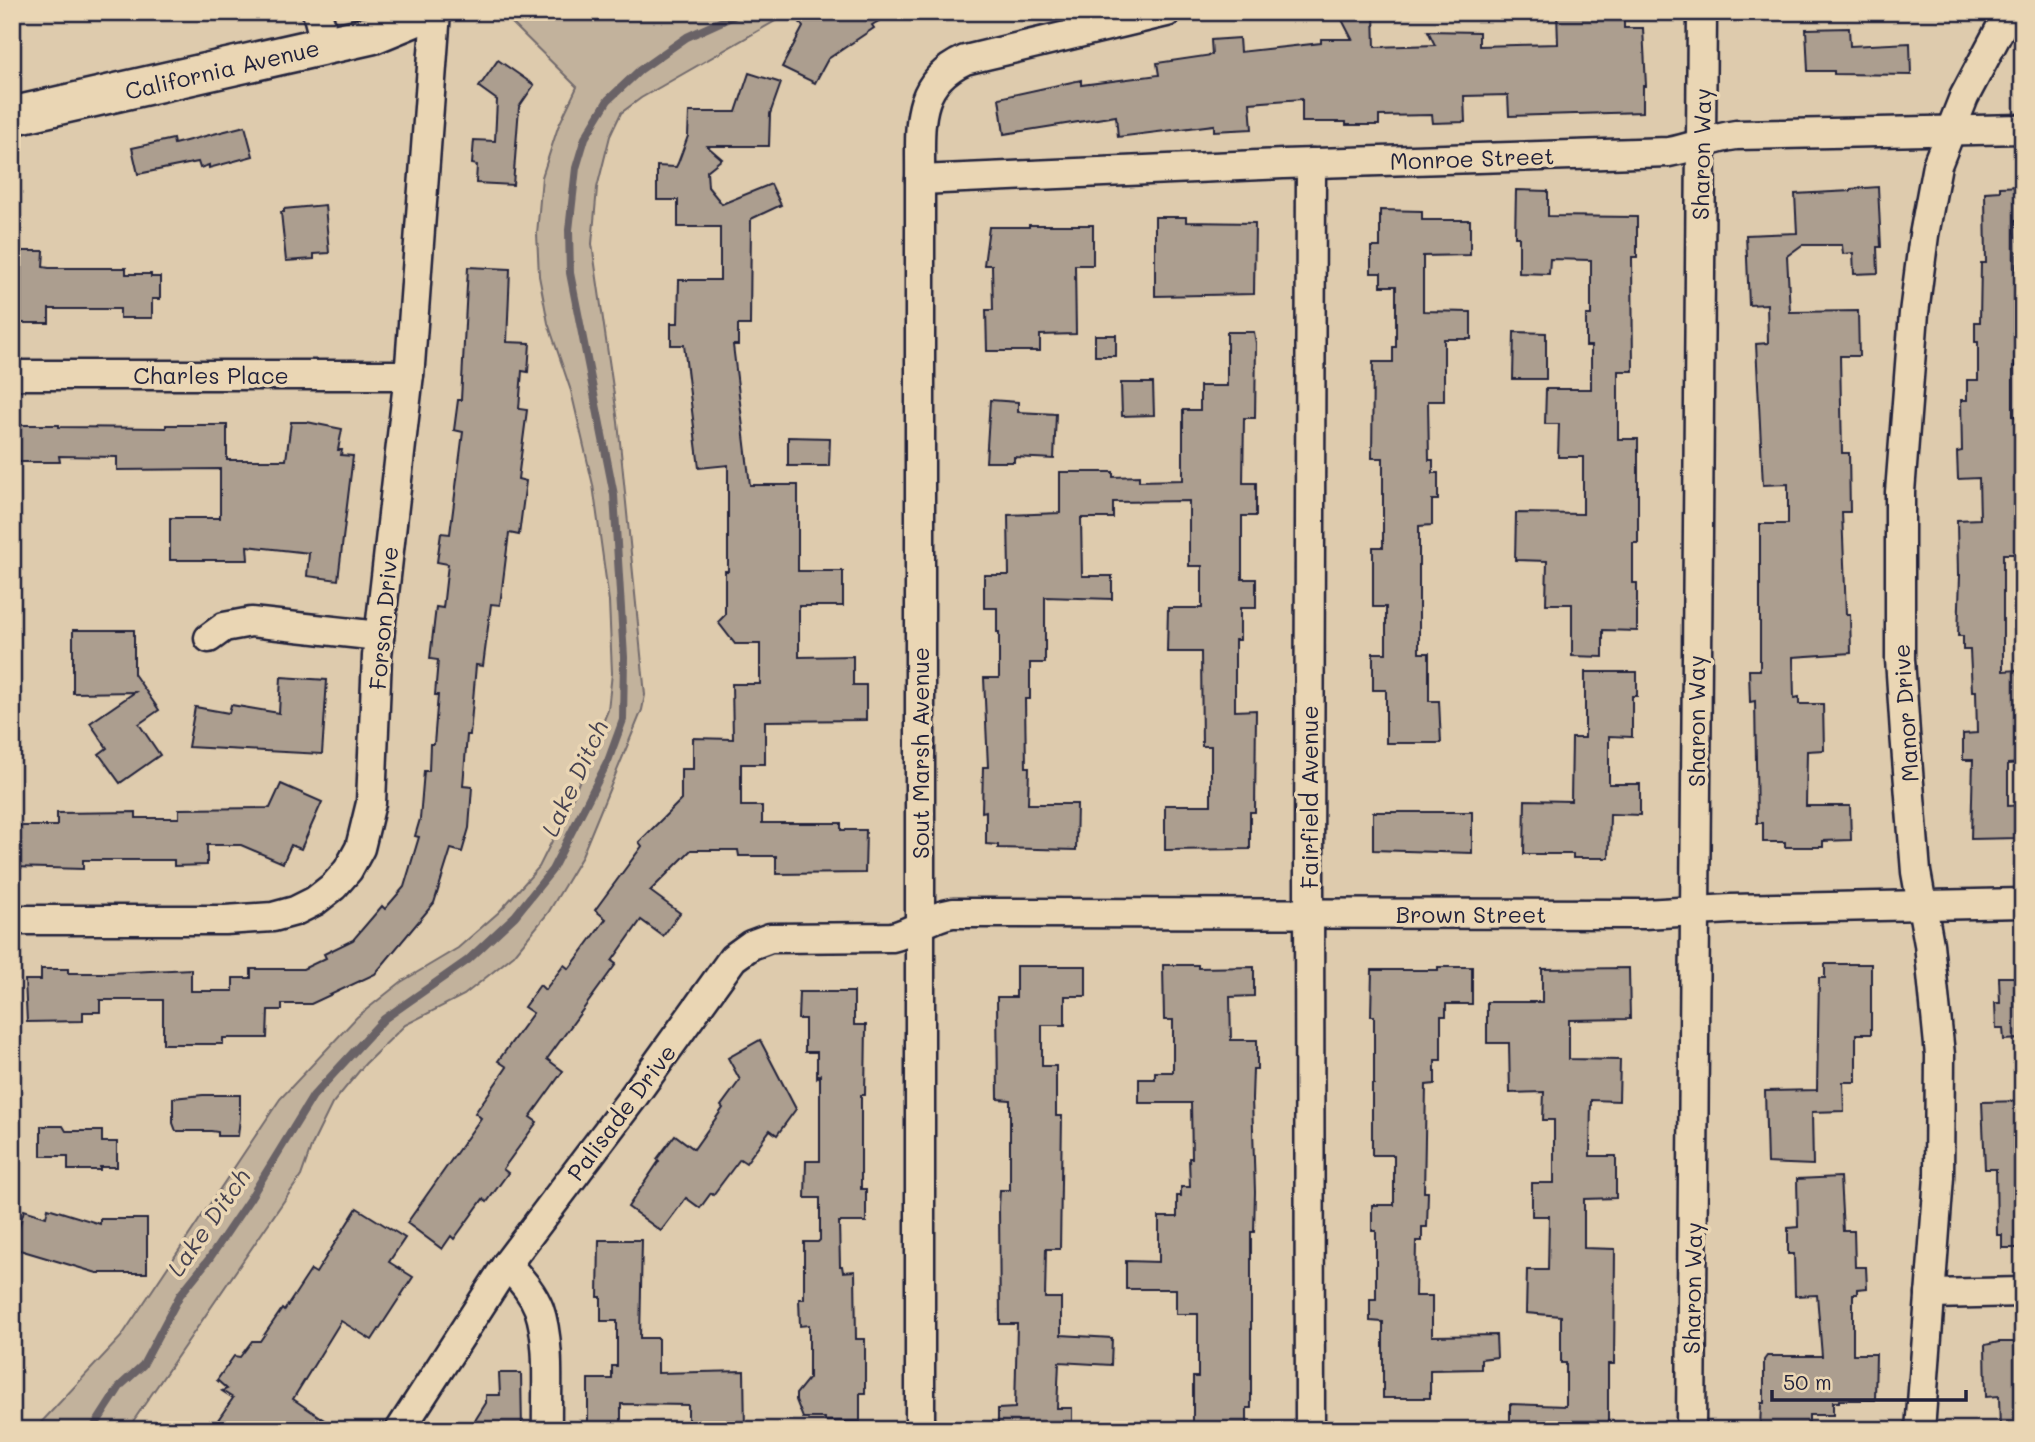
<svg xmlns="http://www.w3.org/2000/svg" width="2035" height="1442" viewBox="0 0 2035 1442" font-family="Mali,sans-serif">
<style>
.green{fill:#c2b29c;stroke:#726a6c;stroke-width:2}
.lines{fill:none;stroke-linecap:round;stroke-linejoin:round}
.stream{stroke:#696266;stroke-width:8}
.building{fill:#ac9e8f;stroke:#22223b;stroke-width:2}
.minor-casing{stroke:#22223b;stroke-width:33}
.major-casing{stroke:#22223b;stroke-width:42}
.minor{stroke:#ead6b4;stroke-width:28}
.major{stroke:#ead6b4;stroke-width:37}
.labels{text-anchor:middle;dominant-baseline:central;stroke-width:7;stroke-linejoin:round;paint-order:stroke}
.street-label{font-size:23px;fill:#22223b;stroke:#ead6b4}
.water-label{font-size:24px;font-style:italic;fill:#464251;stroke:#ead6b4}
</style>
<rect width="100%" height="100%" fill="#decbad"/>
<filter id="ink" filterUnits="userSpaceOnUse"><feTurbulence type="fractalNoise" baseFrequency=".0143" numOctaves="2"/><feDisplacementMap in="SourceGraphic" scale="14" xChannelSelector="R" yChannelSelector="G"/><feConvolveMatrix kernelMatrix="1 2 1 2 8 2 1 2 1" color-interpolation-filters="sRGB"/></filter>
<g filter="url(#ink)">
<!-- green -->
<polygon class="green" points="510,12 791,12 641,98 621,113 610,136 597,188 592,244 618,422 645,695 642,710 581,858 548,913 514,955 464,995 405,1025 365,1064 332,1104 312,1145 301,1176 127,1430 34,1430 121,1337 280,1099 357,1017 401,982 458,948 499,912 539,867 568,809 608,710 612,673 609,601 593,485 571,391 548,323 539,276 537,234 542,177 558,127 577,87 505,16"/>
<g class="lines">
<!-- stream -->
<polyline class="stream" points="92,1430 121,1385 143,1365 180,1295 209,1259 251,1197 313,1096 384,1019 468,960 515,916 552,870 608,761 623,720 624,657 614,495 570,273 569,230 576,168 585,138 608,100 640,70 687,37 742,12"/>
</g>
<!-- building -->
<g class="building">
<polygon points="793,12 894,12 872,25 874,28 828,59 815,83 782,67 803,27"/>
<polygon points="1338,12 1374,12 1375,47 1435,45 1428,31 1479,32 1479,46 1558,44 1557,12 1624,12 1624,28 1643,28 1646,86 1643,86 1643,112 1509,116 1508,95 1464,96 1465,122 1433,123 1432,115 1379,116 1379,125 1346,125 1346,122 1302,122 1302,99 1250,103 1252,129 1214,131 1214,125 1118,137 1116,116 1004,134 999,98 1081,80 1081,85 1159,75 1157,63 1212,55 1211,40 1239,38 1240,52 1321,43 1321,39 1352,39"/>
<polygon points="1849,28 1850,46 1910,43 1911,75 1834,74 1834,71 1808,71 1806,29"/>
<polygon points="498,60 534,85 519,107 513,185 476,183 477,165 472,164 474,140 495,141 497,100 479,87"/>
<polygon points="749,73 781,83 770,114 769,146 707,146 722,159 707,171 708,187 722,204 771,184 781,205 751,219 750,325 738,325 738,345 733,345 750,485 798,485 798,571 843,571 843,606 799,606 799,657 853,656 853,685 866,685 866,720 765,721 765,764 741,764 741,806 762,806 762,823 841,823 841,830 866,830 865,873 776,874 776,856 739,856 738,850 691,850 650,891 680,913 663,936 641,920 612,961 616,964 547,1059 563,1071 530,1117 537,1122 503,1169 508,1173 487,1202 483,1199 454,1239 451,1236 442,1249 407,1223 481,1118 475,1113 507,1067 498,1061 533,1013 524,1007 540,985 545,990 564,965 569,969 606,919 595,910 642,846 639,842 681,800 681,769 693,769 693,738 733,739 732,684 760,684 760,644 735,644 718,622 725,615 725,571 728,571 728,465 699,468 684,345 671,345 671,323 678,323 679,280 720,280 720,227 678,227 678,200 657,200 657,166 676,167 678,163 688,136 689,112 736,112"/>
<polygon points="245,126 253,156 209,168 209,165 200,168 198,162 138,174 132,148 173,139 174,144"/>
<polygon points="2023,186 2023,220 2015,220 2017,350 2015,350 2015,366 2013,366 2013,416 2023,416 2021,472 2017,472 2018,525 2023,525 2023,554 2003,554 2003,671 2019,670 2023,733 2023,763 2008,764 2008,806 2023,805 2023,831 2019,831 2019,838 1971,839 1973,760 1963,760 1963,734 1977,733 1976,691 1972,691 1970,650 1963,650 1963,636 1958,636 1960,575 1958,575 1957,520 1980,519 1979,478 1958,479 1957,452 1962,451 1961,400 1967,400 1967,380 1978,380 1978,342 1975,342 1975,322 1980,322 1981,263 1986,263 1985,192 2000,191 2000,187"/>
<polygon points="1878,187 1881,247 1877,247 1878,273 1854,274 1853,253 1843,254 1842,245 1802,245 1787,256 1790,312 1858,311 1859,356 1840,356 1842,453 1849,453 1850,512 1842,512 1846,614 1850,614 1851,653 1793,657 1794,698 1799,697 1799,704 1823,704 1824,750 1807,751 1806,806 1850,806 1851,840 1823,841 1823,847 1785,847 1785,842 1763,842 1763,823 1757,823 1755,701 1750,702 1749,670 1760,670 1760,524 1788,524 1788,484 1763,485 1756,344 1768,343 1767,304 1749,305 1746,235 1797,233 1795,194 1851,191 1851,189"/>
<polygon points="1516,190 1548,191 1548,216 1637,217 1637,257 1632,257 1633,371 1618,371 1618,439 1638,439 1638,543 1633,543 1633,583 1637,583 1637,631 1603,630 1603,657 1572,656 1572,604 1546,604 1547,561 1515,560 1516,513 1583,514 1583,457 1558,457 1559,424 1545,424 1546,389 1591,389 1591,346 1586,346 1586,315 1591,315 1591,260 1550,259 1549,274 1519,273 1519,237 1515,237"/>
<polygon points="325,205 329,253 314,254 314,259 286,261 281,212 284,212 284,209"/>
<polygon points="1380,210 1422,211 1422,220 1470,220 1470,255 1423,256 1423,311 1471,312 1471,339 1444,339 1444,401 1428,401 1429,460 1433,460 1433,473 1438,473 1438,500 1432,500 1432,525 1419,526 1419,653 1429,653 1429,701 1439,701 1441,743 1386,743 1386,690 1373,690 1373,653 1386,653 1386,607 1373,607 1373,547 1383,547 1383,458 1372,458 1373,362 1393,362 1393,347 1396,347 1396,286 1381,286 1381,273 1371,273 1371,247 1380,247"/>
<polygon points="1155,217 1186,217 1186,222 1255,223 1254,294 1155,296"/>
<polygon points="1029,225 1093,225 1093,265 1075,265 1076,334 1040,335 1040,351 987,351 986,310 993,310 992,265 984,265 989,227 1029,227"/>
<polygon points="12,251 44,251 43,267 49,268 126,268 126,274 151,274 151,277 160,277 160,299 152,299 152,318 120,318 120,309 49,309 49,323 12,323"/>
<polygon points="468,267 510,269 507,342 530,343 528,372 522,371 519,409 527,410 518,479 526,481 519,535 509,533 500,605 491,604 483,666 476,665 470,735 467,735 463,786 472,787 469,828 462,852 451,849 434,903 375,974 311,1004 282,1004 282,1010 268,1010 267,1038 223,1038 223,1044 163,1044 163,1000 100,1000 100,1012 83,1012 83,1021 27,1022 25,980 41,980 41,969 68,969 68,973 109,973 191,969 191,991 233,991 233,978 251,978 251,969 303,969 326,958 324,954 353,940 382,906 385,909 404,887 419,837 415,836 420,819 424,771 429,771 430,744 434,744 438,695 435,695 438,660 430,659 436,607 443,608 448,564 437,562 441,533 450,534 463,432 454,430 458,400 461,400"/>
<polygon points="1227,332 1254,332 1256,343 1255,418 1244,418 1243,483 1256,483 1256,516 1242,516 1242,579 1256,579 1256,608 1240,608 1240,640 1235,640 1235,711 1256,710 1255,812 1250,812 1250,849 1165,850 1165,805 1211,805 1211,746 1202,746 1201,652 1167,652 1168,608 1202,608 1202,566 1189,566 1189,501 1113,502 1113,518 1081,518 1082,576 1112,576 1112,599 1045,597 1045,663 1030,663 1030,699 1025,699 1026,767 1029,767 1028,804 1077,804 1076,850 998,848 998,845 986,844 986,811 982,812 983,767 988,767 984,678 999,678 999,632 997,632 997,608 984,608 984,575 1009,575 1008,515 1060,513 1060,472 1113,472 1113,477 1139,476 1139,481 1183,480 1183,410 1200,410 1200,386 1227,386"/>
<polygon points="1514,332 1546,333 1546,379 1513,379"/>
<rect x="1095" y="335" width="21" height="21"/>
<polygon points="1121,383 1153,383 1154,415 1122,416"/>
<polygon points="990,400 1018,402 1018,412 1056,414 1054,459 1014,457 1014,462 986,462"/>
<polygon points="291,422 307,422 342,429 338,450 342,450 341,455 353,456 338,580 307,576 309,553 247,546 248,560 170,560 170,518 220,518 220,469 117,470 117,457 59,456 60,462 19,462 18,425 59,425 59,427 166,428 166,425 227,425 227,460 286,460"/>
<polygon points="788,437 830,438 829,466 788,466"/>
<polygon points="73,630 134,630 134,674 159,710 139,724 160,755 120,783 99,754 107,748 90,723 135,692 73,693"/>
<polygon points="1585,672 1637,672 1637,696 1632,696 1632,737 1609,736 1609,784 1640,784 1640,815 1610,814 1609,858 1573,858 1573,854 1524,854 1525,800 1571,801 1572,738 1585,738"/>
<polygon points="281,677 327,680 322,754 188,747 195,707 229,713 231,705 279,713"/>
<polygon points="281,784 322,802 301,849 291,845 283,863 241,845 207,845 207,865 174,866 174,860 83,860 83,869 12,867 12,826 57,826 57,813 136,812 136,818 179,818 179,809 270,808"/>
<polygon points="1373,812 1472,812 1472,853 1373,850"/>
<polygon points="1825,964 1871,964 1871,1034 1856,1034 1856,1082 1843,1082 1844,1111 1812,1112 1813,1165 1767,1163 1765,1091 1817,1090 1819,978 1825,978"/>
<polygon points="1163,965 1198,965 1198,968 1254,967 1254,996 1230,997 1231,1040 1257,1040 1257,1069 1253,1069 1252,1098 1255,1192 1254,1232 1251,1232 1251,1408 1247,1408 1247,1430 1193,1430 1193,1377 1198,1377 1198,1314 1176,1314 1176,1289 1126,1289 1126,1261 1159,1262 1159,1217 1177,1217 1177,1196 1181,1196 1181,1187 1190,1187 1189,1158 1192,1158 1191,1103 1139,1103 1139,1079 1155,1079 1155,1072 1173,1072 1173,1020 1164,1020"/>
<polygon points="1016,966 1086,966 1086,996 1065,996 1065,1025 1042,1025 1042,1066 1056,1066 1056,1116 1062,1116 1060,1249 1046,1249 1045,1298 1061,1298 1061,1335 1112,1338 1111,1365 1059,1362 1057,1408 1072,1408 1072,1430 998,1430 998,1409 1015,1408 1017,1324 1000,1324 999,1207 1000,1190 1010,1190 1010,1100 998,1099 997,997 1016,997"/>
<polygon points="1438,967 1472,967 1472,1004 1446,1004 1446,1016 1441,1016 1441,1060 1435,1060 1435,1084 1426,1085 1424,1192 1428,1192 1427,1227 1422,1227 1422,1241 1416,1241 1415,1296 1432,1296 1432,1336 1496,1335 1497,1357 1481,1359 1481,1369 1430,1370 1430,1398 1383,1398 1383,1322 1370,1321 1370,1299 1376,1299 1376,1231 1372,1231 1372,1205 1394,1205 1394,1155 1372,1155 1372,1084 1374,1084 1374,1016 1371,1016 1372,970 1438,970"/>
<polygon points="1629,968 1630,1019 1569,1020 1569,1059 1620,1060 1619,1101 1591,1100 1590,1156 1616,1156 1616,1198 1584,1199 1584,1248 1615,1249 1614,1364 1608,1364 1608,1427 1538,1427 1538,1430 1510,1430 1510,1404 1566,1406 1566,1363 1561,1363 1561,1316 1526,1313 1527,1270 1548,1270 1549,1216 1532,1216 1532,1183 1554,1183 1554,1120 1543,1120 1544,1092 1510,1093 1509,1043 1487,1043 1487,1002 1542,1002 1542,969"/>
<polygon points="1999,977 2023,977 2023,1039 2004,1040 2003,1028 1996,1028 1995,1003 2000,1003"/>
<polygon points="799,992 854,992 854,1025 866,1025 865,1095 861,1095 861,1189 866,1189 866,1222 839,1222 840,1266 842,1266 843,1272 855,1271 856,1339 865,1339 865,1393 860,1393 860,1421 825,1421 825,1418 803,1418 796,1400 796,1394 809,1378 809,1325 800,1326 799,1299 804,1299 804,1242 818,1242 820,1240 820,1198 805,1198 806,1161 820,1161 820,1075 817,1078 817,1052 805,1052 805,1019 798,1019"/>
<polygon points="760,1040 796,1109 777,1135 770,1130 746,1163 740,1159 713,1195 711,1193 700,1208 686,1198 661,1231 628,1207 659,1161 657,1159 675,1135 694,1149 723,1108 721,1106 740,1080 728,1058"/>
<polygon points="203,1095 240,1095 240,1118 238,1136 218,1136 218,1132 211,1131 176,1131 173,1123 173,1098"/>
<polygon points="2023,1101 2023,1248 2002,1248 2002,1235 1997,1235 1996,1169 1985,1169 1982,1102"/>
<polygon points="41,1126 63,1126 66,1131 102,1131 102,1142 117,1142 117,1167 100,1167 100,1170 68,1170 68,1156 41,1156"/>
<polygon points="1840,1177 1843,1231 1854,1231 1855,1267 1866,1267 1867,1288 1857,1289 1857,1294 1853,1294 1853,1354 1876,1354 1875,1400 1839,1400 1839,1402 1833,1402 1833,1415 1809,1415 1809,1430 1760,1430 1761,1403 1764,1403 1764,1360 1767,1356 1822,1356 1817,1295 1795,1296 1794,1254 1788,1254 1788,1228 1798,1227 1797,1179"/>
<polygon points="48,1208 100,1224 100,1219 147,1219 147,1273 97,1273 13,1248 24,1210 46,1217"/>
<polygon points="357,1208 405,1238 389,1262 413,1277 372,1340 341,1321 293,1399 339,1430 211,1430 233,1398 222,1391 227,1389 217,1380 234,1356 240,1357 252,1341 260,1341 282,1309 284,1311 311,1270 316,1273"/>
<polygon points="599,1240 642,1240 640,1338 658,1338 658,1373 744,1371 745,1430 688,1430 688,1405 621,1404 621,1430 588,1430 588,1379 612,1379 612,1366 617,1366 617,1321 601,1321 601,1297 598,1297"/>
<polygon points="1999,1342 2021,1342 2023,1430 2000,1430 1999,1396 1986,1397 1985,1345"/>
<polygon points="499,1373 521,1373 522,1430 469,1430 486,1403 486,1395 500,1395"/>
</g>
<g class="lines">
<defs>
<g id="minor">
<polyline points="317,12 326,46"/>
<path d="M920 180 1283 164 1669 152C1692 148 1713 138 1736 135L2023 129"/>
<polyline points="12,375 409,375"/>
<polyline points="209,638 224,627 251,622 379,636"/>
<polyline points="12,920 225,920 273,917 295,911 315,901 334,886 348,870 360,848 371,803 377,656 410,365 436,12"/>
<path d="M507 1264C519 1278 532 1291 539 1309 551 1343 546 1393 547 1430"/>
<polyline points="1930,1294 2023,1292"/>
<path d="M400 1430 507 1264 631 1100 733 958 751 945 770 938 892 937C916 932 927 917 953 913L1644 914 1731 909 2023 903"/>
<path d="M920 1430V180C921 130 912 84 965 60L1167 12"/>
<polyline points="1310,1430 1309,876 1311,163"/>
<polyline points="1691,1430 1702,12"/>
<polyline points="1920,1430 1939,1177 1940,1055 1929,944 1916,872 1905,733 1900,659 1900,492 1914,313 1924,235 1937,165 1964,97 2009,12"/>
</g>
<polyline id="major" points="12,116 372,35 428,12"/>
</defs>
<!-- minor casing -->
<use href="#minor" class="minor-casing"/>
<!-- major casing -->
<use href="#major" class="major-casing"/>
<!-- minor -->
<use href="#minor" class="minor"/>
<!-- major -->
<use href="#major" class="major"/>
</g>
</g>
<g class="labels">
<!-- street labels -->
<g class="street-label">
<text transform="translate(222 69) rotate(-13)">California Avenue</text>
<text transform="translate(1701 154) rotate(-89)">Sharon Way</text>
<text transform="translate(1472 158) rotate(-2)">Monroe Street</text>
<text x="211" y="375">Charles Place</text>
<text transform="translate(383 618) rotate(-85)">Forson Drive</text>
<text transform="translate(1905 713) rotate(-94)">Manor Drive</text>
<text transform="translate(1696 721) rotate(-90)">Sharon Way</text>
<text transform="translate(920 753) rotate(-90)">Sout Marsh Avenue</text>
<text transform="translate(1309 797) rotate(-90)">Fairfield Avenue</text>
<text x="1471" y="914">Brown Street</text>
<text transform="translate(621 1112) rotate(-53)">Palisade Drive</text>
<text transform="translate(1692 1288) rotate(-89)">Sharon Way</text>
</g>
<!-- water labels -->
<g class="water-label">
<text transform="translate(574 778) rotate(-65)">Lake Ditch</text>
<text transform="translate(208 1222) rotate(-55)">Lake Ditch</text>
</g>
</g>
<!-- margin -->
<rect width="2035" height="1442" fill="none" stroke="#ead6b4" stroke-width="42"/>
<rect x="21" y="21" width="1993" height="1400" fill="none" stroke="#22223b" stroke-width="2.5" filter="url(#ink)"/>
<!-- scale -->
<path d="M1772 1390v10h194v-10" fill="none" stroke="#22223b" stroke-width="3.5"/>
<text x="1783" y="1390" font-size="21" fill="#22223b" stroke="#ead6b4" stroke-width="5" paint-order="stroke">50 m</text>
</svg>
